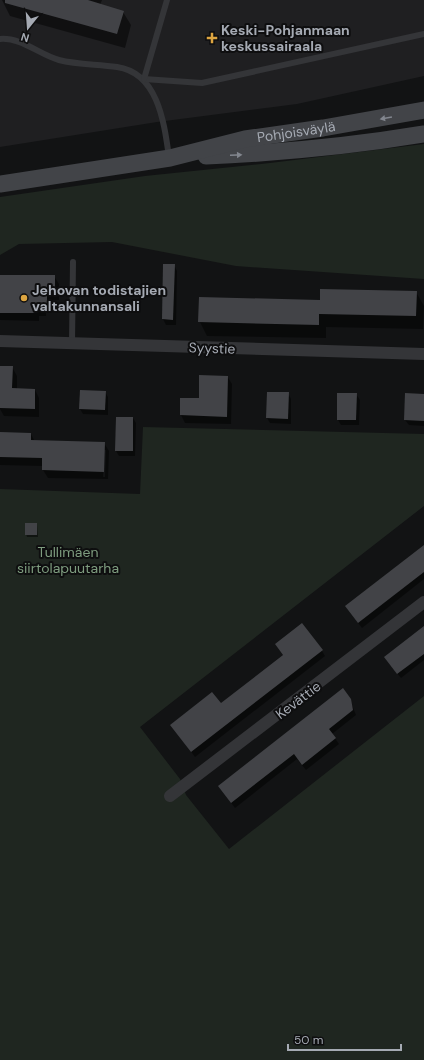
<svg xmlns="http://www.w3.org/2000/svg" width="424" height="1060" viewBox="0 0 424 1060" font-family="'DM Sans',sans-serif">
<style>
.built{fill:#1f1f21}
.green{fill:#1f2620}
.shadow{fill:#0007;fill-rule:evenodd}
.building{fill:#424347}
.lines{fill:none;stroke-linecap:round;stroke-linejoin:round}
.lane{stroke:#343538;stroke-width:6}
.street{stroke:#343538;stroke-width:12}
.secondary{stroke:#424448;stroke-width:17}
.oneway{fill:#82868e}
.poi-dot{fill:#dda541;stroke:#0e0e0f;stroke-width:1.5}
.labels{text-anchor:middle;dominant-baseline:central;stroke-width:4;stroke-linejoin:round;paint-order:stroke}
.poi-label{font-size:14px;font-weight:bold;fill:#a5aab3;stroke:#0e0e0f;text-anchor:start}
.street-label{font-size:14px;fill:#a5aab3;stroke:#0e0e0f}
.park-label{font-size:14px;fill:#7e9c7f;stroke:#0e0e0f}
</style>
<rect width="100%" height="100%" fill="#121314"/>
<!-- built -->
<polygon class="built" points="0,0 424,0 424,76 297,104 157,122 0,147"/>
<!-- green -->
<g class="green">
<polygon points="424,144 424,279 236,266 112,242 19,244 0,255 0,197 145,176 270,163"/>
<polygon points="143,427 424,434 424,506 140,727 180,779 186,795 229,849 424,696 424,1060 0,1060 0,489 140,494"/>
</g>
<!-- shadow -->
<g class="shadow">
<polygon points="2,0 102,0 100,5 123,12 131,25 125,48 10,16"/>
<polygon points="164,265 174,265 177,271 176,325 166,325 163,319"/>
<polygon points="0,276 54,276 59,284 59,300 51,300 51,312 46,312 46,316 39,316 39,321 0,320"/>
<polygon points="416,292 424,306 423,329 326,327 326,338 207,336 200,322 321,301"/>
<polygon points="0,367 12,367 17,376 17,389 35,390 39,398 39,417 4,416 0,409"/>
<polygon points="227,376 232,384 231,424 185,423 181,415 181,399 200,399"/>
<polygon points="105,392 108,397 108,415 83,414 80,409"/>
<polygon points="288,393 291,399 291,424 270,423 267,418"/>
<polygon points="356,394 360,400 359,425 341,425 338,420"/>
<polygon points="424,395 424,426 409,425 405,420"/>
<polygon points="133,418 136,423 135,456 119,456 116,451"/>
<path d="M0 433 31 434 35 442 104 443 109 451 108 479 48 478 43 470V466L0 465ZM104 450H106L105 477H103Z"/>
<polygon points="37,524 38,537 27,537 26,534"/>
<polygon points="424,546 424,579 362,628 346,607"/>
<polygon points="424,627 424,660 401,678 388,662"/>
<polygon points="276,645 322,651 325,656 195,757 175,730 221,704 283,655"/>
<polygon points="350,700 356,715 332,734 339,744 306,770 297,759 235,808 223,792"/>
</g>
<!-- building -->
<g class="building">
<polygon points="5,0 88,0 124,11 117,34 5,3"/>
<polygon points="163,264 175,264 173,320 162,319"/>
<polygon points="0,275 55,275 55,293 47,293 47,304 42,304 42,309 35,309 35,313 0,313"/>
<polygon points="320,289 417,291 416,316 319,314 319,325 198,322 199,297 320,300"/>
<polygon points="0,366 13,366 12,388 35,389 35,409 0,408"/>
<polygon points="199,375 228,376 227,417 180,415 180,398 199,398"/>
<polygon points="80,390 106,391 105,410 79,409"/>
<polygon points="267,392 289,392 288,419 266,418"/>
<polygon points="337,393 357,393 356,420 337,420"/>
<polygon points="405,393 424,394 424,421 404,420"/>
<polygon points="116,417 133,417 133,451 115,451"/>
<polygon points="0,432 31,433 31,440 105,442 104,472 42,470 42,458 0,457"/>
<rect x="25" y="523" width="12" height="12"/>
<polygon points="424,545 424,572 358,623 345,606"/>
<polygon points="302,623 323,650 191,752 170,725 212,692 221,703 283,655 275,644"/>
<polygon points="424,626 424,654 397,674 384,657"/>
<polygon points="343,688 351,699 353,710 329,729 336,738 302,765 294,754 231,803 218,786"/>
</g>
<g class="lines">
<!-- lane -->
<g class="lane">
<path d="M0 39C21 37 40 55 59 60 78 65 98 64 117 67 158 73 164 122 169 157"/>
<polyline points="144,79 202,83 424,34"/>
<polyline points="144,79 167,0"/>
<polyline points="72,343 73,262"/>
</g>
<!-- street -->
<g class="street">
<polyline points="0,341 424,354"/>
<polyline points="170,796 424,602"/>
</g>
<!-- secondary -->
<g class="secondary">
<path d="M206 156C279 153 352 146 424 134"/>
<path id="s1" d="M0 184 170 158 245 139 323 128 424 110"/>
</g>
</g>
<!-- one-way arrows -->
<defs><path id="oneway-solid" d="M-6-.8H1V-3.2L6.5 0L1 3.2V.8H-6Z"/></defs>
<g class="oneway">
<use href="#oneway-solid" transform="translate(386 118) rotate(170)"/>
<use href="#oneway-solid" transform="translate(236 155) rotate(-2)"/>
</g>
<!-- markers -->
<g class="poi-dot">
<path d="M210 32h4v4h4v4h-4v4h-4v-4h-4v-4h4z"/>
<circle cx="24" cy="298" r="4"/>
</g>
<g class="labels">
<!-- poi labels -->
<g class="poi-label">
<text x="221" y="30">Keski-Pohjanmaan<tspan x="221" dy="16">keskussairaala</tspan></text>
<text x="32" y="290">Jehovan todistajien<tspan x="32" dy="16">valtakunnansali</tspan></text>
</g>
<!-- street labels -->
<g class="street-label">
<text stroke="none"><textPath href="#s1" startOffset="301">Pohjoisväylä</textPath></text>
<text transform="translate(212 348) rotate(2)">Syystie</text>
<text transform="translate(298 700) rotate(-37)">Kevättie</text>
</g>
<!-- park labels -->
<g class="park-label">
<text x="68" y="552">Tullimäen<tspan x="68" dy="16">siirtolapuutarha</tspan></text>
</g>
</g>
<!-- north arrow -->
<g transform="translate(28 28) rotate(197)" stroke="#0e0e0f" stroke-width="3" paint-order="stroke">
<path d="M0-3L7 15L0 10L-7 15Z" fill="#a5aab3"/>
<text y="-6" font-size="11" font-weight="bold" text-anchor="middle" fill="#a5aab3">N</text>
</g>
<!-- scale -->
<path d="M288 1044v6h113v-6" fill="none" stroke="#a5aab3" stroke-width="2"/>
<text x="294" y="1044" font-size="12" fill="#a5aab3" stroke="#0e0e0f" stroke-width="3" paint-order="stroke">50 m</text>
</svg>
